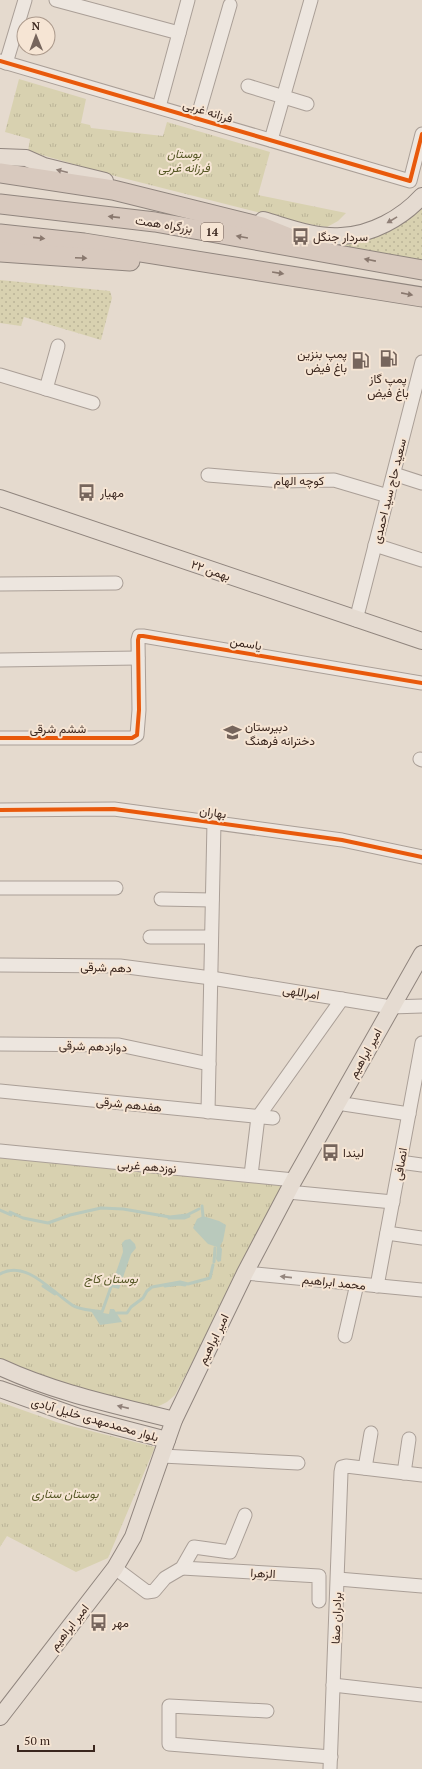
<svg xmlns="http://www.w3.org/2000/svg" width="422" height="1769" viewBox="0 0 422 1769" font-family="'PT Serif',Vazirmatn,serif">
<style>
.grass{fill:url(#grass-dots)}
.park{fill:url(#park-tufts)}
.water{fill:#b9c9bc}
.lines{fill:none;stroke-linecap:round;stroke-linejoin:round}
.stream{stroke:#b9c9bc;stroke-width:3}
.minor-casing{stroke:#aa9f97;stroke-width:15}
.major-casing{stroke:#90857e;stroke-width:18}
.highway-casing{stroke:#90857e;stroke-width:21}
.minor{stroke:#ede6df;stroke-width:13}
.major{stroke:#e5dbd1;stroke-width:16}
.highway{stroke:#d8c9be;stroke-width:19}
.cycleway-casing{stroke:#f6e5d4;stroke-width:6}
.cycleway{stroke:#e8590c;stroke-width:4}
.oneway{fill:#908078}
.oneway2{fill:#89786e}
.oneway3{fill:#94867e}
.labels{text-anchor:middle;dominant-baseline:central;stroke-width:4;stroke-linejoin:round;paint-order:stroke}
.shield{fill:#f6e5d4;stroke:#725f55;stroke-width:1}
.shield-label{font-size:11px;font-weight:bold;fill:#3a261e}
.street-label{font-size:12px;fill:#3a261e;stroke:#f6e5d4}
.park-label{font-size:12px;font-style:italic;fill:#545624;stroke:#f6e5d4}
.poi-label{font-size:12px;fill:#3a261e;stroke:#f6e5d4;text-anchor:start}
</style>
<defs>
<pattern id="grass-dots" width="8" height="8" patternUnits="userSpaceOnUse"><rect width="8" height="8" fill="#d8d1b0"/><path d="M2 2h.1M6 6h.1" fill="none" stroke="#bab397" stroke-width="1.8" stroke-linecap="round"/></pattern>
<pattern id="park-tufts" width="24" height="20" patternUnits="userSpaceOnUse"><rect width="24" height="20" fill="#d8d1b0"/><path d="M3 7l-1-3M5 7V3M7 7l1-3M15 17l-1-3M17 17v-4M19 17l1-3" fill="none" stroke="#bab397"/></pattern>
</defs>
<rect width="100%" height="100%" fill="#e5dace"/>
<!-- grass -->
<g class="grass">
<polygon points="422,207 422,265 328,243"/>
<polygon points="0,280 110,291 112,298 101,340 24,317 21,326 0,323"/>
</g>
<!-- park -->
<g class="park">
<polygon points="19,79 86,99 81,123 90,125 91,128 163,136 167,122 270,152 258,195 346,213 338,221 327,227 296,222 115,176 28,151 30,139 5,132"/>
<polygon points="0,1157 279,1183 284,1188 175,1395 167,1402 155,1408 85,1392 0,1361"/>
<polygon points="0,1402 59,1423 155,1447 108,1558 76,1572 7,1536 0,1547"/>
</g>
<!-- water -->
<g class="water">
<polygon points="203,1216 219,1221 226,1225 223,1241 220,1246 222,1249 221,1261 218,1262 216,1259 217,1247 208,1244 193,1228 197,1219"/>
<polygon points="130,1239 135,1244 136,1248 131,1254 119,1289 111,1287 123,1252 122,1243 125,1240"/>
<polygon points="110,1309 114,1309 122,1322 100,1325 91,1311 109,1314"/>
</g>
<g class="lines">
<!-- stream -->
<g class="stream">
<polyline points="202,1206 203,1216"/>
<polyline points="0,1210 11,1215"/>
<polyline points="10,1212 23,1218 48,1223 70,1215 101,1208 123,1209 170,1217 187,1215 199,1209"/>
<polyline points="169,1218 184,1218 189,1216"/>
<polyline points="214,1262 215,1248"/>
<path d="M0 1274C26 1259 52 1292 72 1305 79 1310 93 1310 102 1312L111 1287"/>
<polyline points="43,1286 55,1294"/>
<polyline points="165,1286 179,1284 185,1285"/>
<polyline points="117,1313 127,1313 131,1307 143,1298 147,1291 152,1287 180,1282 188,1284 210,1278 213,1265"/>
</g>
<defs>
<g id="minor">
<polyline points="56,0 179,33"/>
<polyline points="0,61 410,181 422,134"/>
<polyline points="6,63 25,0"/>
<polyline points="248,86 307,104"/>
<polyline points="159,107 188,0"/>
<polyline points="197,119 230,5"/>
<polyline points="271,140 311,0"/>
<polyline points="0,375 93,403"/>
<polyline points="46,389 58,346"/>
<polyline points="394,474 422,483"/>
<polyline points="208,475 281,481 334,480 388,496"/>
<polyline points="375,545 422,560"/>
<polyline points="0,584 116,583"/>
<polyline points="356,620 422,362"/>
<polyline points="0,660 138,658"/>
<polyline points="0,738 132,738 137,735 139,710 138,640 139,636 143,636 422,683"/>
<polyline points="420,759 422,760"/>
<polyline points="0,810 114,809 342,840 422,857"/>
<polyline points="0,888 116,888"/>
<polyline points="161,899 212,900"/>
<polyline points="150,937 211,937"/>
<polyline points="0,965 120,966 211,978 391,1007 422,1006"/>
<polyline points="0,1044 119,1045 209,1064"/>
<polyline points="0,1091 273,1118"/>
<polyline points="337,1103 409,1114"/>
<polyline points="208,1112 214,822"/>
<polyline points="0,1151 294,1180"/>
<polyline points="400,1162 422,1165"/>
<polyline points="251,1175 258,1117 342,999"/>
<polyline points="288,1192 393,1202"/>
<polyline points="387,1233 422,1238"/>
<polyline points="245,1273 422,1290"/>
<polyline points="377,1286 422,1043"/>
<polyline points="345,1336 357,1284"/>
<polyline points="162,1456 298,1463"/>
<polyline points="365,1468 371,1433"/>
<polyline points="404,1473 409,1439"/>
<polyline points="115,1568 147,1592 154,1591 165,1578 182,1568 194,1547 230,1552 245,1515"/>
<polyline points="182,1568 319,1576 319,1601"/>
<polyline points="338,1579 422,1586"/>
<polyline points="333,1685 422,1695"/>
<polyline points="267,1711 169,1706 169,1744 331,1757"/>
<polyline points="330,1769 341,1472 342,1467 346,1466 422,1475"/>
</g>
<g id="major">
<polyline points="0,157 26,158 44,166 105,181"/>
<path d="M263 220C288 227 315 238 341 236 371 235 402 218 422 196"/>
<polyline points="0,498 422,641"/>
<path d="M0 1367C56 1393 115 1405 174 1420"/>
<polyline points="0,1389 79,1417 167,1440"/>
<polyline points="0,1717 115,1568 133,1537 174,1420 245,1273 294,1180 422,954"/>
</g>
<g id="highway">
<polyline points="0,173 113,190 262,227 287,237"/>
<polyline points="0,204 155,222 422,270"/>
<polyline points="0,234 84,243 422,297"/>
<polyline points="0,252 130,261"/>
</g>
</defs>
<!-- minor casing -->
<use href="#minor" class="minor-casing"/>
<!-- major casing -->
<use href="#major" class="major-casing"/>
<!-- highway casing -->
<use href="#highway" class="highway-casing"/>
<!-- minor -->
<use href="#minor" class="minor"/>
<!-- major -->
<use href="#major" class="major"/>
<!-- highway -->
<use href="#highway" class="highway"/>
<defs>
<g id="cycleway">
<polyline points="0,61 410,181 422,134"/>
<polyline points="0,738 132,738 137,735 139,710 138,640 139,636 143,636 422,683"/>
<polyline points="0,810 114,809 342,840 422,857"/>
</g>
</defs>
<!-- cycleway casing -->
<use href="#cycleway" class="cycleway-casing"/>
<!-- cycleway -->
<use href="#cycleway" class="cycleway"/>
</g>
<!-- one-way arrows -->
<defs><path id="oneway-solid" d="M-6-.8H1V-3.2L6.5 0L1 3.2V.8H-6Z"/></defs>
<g class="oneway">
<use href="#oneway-solid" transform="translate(62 171) rotate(-166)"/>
<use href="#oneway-solid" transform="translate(392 220) rotate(149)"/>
<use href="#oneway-solid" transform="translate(123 1407) rotate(-167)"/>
</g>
<g class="oneway2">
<use href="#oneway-solid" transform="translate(114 217) rotate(-174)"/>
<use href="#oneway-solid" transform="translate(242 237) rotate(-170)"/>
<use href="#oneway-solid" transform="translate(39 238) rotate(6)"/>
<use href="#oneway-solid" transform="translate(81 258) rotate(3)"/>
<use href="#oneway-solid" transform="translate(370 260) rotate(-169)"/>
<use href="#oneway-solid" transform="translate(278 273) rotate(9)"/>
<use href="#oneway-solid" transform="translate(407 294) rotate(11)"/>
</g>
<use class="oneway3" href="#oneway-solid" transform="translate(286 1277) rotate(-174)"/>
<!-- icons -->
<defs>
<symbol id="bus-bare" viewBox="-9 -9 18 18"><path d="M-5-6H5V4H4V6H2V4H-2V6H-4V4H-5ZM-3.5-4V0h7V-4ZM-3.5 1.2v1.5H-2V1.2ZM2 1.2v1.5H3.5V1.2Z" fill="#76655c" stroke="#f6e5d4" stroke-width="2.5" paint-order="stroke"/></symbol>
<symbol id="fuel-bare" viewBox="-9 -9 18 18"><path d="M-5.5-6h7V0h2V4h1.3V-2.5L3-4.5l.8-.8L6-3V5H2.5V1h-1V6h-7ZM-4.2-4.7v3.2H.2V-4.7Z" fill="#76655c" stroke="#f6e5d4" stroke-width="2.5" paint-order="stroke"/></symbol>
<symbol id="school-bare" viewBox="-9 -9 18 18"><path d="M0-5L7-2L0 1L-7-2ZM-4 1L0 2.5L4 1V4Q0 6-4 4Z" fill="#76655c" stroke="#f6e5d4" stroke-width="2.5" paint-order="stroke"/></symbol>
</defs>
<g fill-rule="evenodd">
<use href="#bus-bare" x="288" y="224" width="25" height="25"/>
<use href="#fuel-bare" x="376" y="346" width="25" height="25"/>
<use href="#fuel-bare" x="348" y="348" width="25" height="25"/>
<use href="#bus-bare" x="74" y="480" width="25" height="25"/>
<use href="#school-bare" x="220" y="720" width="25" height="25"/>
<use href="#bus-bare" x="318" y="1140" width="25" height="25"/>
<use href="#bus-bare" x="86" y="1610" width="25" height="25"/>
</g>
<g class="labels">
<!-- shield labels -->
<rect class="shield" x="201" y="223" width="22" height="18" rx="3"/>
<g class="shield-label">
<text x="212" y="232">14</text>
</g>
<!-- street labels -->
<g class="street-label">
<text transform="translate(208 111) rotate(17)">فرزانه غربی</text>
<text transform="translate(164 224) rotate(9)">بزرگراه همت</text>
<text x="299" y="480">کوچه الهام</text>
<text transform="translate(389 491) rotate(-76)">سعید حاج سید احمدی</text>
<text transform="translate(211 570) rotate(19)">۲۲ بهمن</text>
<text transform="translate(246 643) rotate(10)">یاسمن</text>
<text x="58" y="728">ششم شرقی</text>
<text transform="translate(213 812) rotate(8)">بهاران</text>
<text transform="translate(106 967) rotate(2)">دهم شرقی</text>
<text transform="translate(301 992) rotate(9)">امراللهی</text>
<text transform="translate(93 1046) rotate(2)">دوازدهم شرقی</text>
<text transform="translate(365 1053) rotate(-61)">امیر ابراهیم</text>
<text transform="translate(129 1104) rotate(6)">هفدهم شرقی</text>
<text transform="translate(400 1164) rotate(-80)">انصافی</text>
<text transform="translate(147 1166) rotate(5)">نوزدهم غربی</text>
<text transform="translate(334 1282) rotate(6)">محمد ابراهیم</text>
<text transform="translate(213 1339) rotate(-64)">امیر ابراهیم</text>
<text transform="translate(95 1419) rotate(16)">بلوار محمدمهدی خلیل آبادی</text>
<text transform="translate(263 1573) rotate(3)">الزهرا</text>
<text transform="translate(336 1618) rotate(-88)">برادران صفا</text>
<text transform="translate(69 1627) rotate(-52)">امیر ابراهیم</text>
</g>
<!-- park labels -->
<g class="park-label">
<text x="184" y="153">بوستان<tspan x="184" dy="14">فرزانه غربی</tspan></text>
<text x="111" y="1278">بوستان کاج</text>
<text x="65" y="1493">بوستان ستاری</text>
</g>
<!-- poi labels -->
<g class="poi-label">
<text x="313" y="236">سردار جنگل</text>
<text x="347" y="353" text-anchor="end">پمپ بنزین<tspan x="347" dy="14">باغ فیض</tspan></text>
<text x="388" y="378" text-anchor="middle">پمپ گاز<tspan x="388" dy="14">باغ فیض</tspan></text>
<text x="100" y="492">مهیار</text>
<text x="245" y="726">دبیرستان<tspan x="245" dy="14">دخترانه فرهنگ</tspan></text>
<text x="343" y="1152">لیندا</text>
<text x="112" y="1622">مهر</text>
</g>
</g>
<!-- north arrow -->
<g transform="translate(36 36) rotate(359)"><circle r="19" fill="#f6e5d4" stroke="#ab998b"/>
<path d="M0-3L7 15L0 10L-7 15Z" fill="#76655c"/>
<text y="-6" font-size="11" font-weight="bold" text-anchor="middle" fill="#3a261e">N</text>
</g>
<!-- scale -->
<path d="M18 1745v6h76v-6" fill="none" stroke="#3a261e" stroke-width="2"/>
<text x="24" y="1745" font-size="12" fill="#3a261e" stroke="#f6e5d4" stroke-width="3" paint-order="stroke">50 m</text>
</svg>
